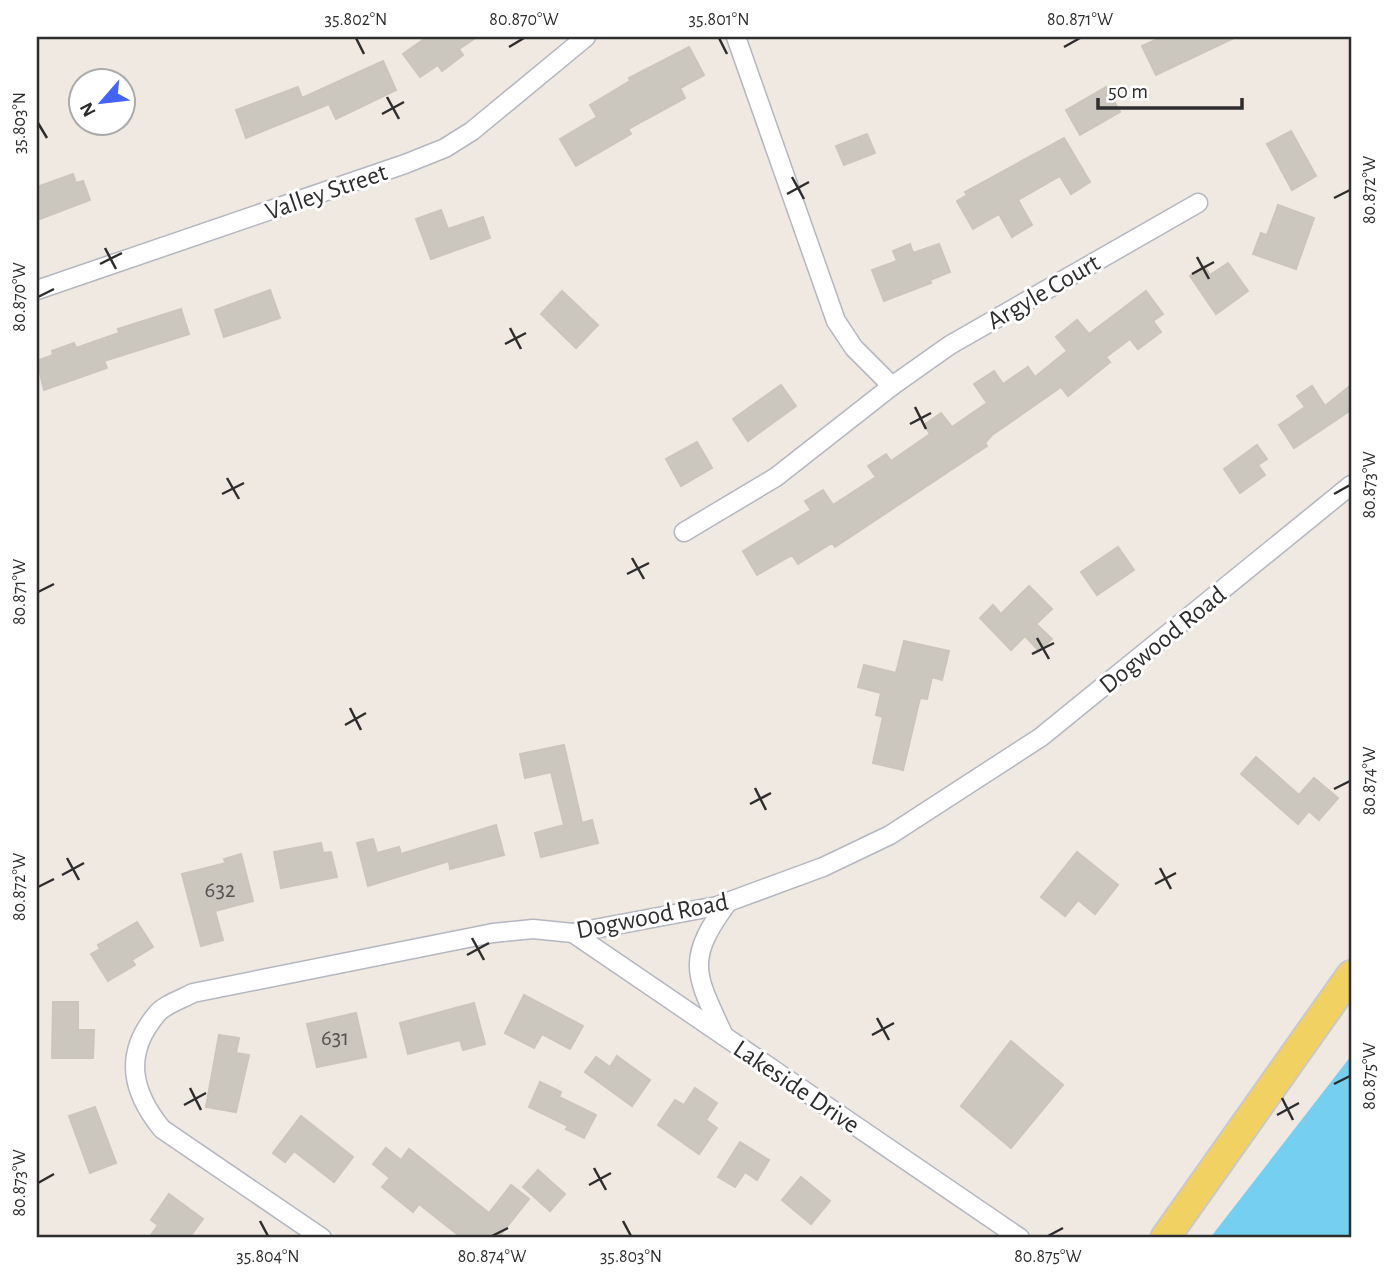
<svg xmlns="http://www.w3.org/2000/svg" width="1388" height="1275" viewBox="0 0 1388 1275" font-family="'Alegreya Sans',sans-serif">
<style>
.water{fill:#75cff0}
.building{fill:#cbc7bf;stroke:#cbc5ba;stroke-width:2}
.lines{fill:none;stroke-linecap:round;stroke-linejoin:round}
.minor-casing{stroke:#b4b7c1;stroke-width:21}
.primary-casing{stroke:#c9c9c9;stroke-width:32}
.minor{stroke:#fff;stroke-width:18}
.primary{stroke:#f2d163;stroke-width:28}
.ticks{fill:none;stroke:#2e2e2e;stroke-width:2.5}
.labels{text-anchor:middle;stroke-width:6;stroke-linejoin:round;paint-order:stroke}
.number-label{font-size:23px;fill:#555452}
.street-label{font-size:26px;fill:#2e2e2e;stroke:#fff}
.neatline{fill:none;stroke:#2e2e2e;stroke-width:2.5}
.ticks-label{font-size:18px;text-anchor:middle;fill:#2e2e2e}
</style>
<rect width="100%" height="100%" fill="#efe9e1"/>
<path class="water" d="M1351 1056V1238H1210Z"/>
<g class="building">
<path d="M427 37H477L459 49 463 55 442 71 438 65 420 77 403 54Z"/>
<path d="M1162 37H1236L1156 75 1142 46Z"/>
<path d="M689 47 704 75 680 88 685 98 628 129 631 134 576 166 560 139 597 117 590 105 630 81 629 78Z"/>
<path d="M383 61 396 90 336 119 329 104 246 138 236 110 298 87 302 98Z"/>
<path d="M1106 87 1120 112 1080 135 1066 110Z"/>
<path d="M1291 131 1316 176 1292 190 1267 144Z"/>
<path d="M867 134 875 153 844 165 836 146Z"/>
<path d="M1064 138 1090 182 1071 194 1060 176 1018 200 1032 225 1012 237 999 214 973 229 957 201 967 195 965 192Z"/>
<path d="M73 174 76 183 83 181 90 200 37 220V187Z"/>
<path d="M1278 205 1314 218 1296 269 1253 254 1261 233 1267 235Z"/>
<path d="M441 210 448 229 483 217 490 238 431 259 416 219Z"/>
<path d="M910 244 913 253 939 244 950 272 930 280 931 283 884 301 872 270 897 261 893 251Z"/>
<path d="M1228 263 1248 291 1216 314 1190 276 1204 266 1210 275Z"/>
<path d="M270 290 280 318 224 337 215 310Z"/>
<path d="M562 291 598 325 576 348 541 314Z"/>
<path d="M1146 291 1163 314 1153 321 1161 332 1138 349 1130 339 1106 357 1110 362 1068 396 1061 387 992 435 985 443 987 446 835 547 832 543 798 564 792 555 757 575 743 551 811 510 805 501 823 490 833 505 876 477 868 466 886 454 891 461 930 434 924 425 941 413 952 427 987 403 974 384 994 371 1003 384 1028 367 1035 377 1067 351 1056 337 1077 320 1089 334Z"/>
<path d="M181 309 189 334 104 361 107 368 44 390 37 361 53 355 52 351 74 343 76 348 119 333 118 329Z"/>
<path d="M781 385 796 406 748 441 733 419Z"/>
<path d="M1351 385V410L1294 448 1279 425 1305 407 1297 396 1312 386 1325 406Z"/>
<path d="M697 442 712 468 681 486 666 459Z"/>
<path d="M1257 445 1267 459 1258 465 1265 475 1240 493 1224 469Z"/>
<path d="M1118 547 1134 570 1097 595 1081 572Z"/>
<path d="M1029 586 1052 609 1036 624 1052 639 1039 651 1025 636 1011 650 980 618 993 605 1001 614Z"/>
<path d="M904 641 949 651 942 680 932 677 927 699 920 698 903 770 873 763 883 717 876 715 881 693 858 687 864 665 896 673Z"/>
<path d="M564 745 582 823 592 820 598 843 541 857 535 833 564 825 551 772 525 778 520 754Z"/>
<path d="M1256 757 1299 795 1314 778 1338 798 1319 820 1309 811 1298 824 1241 774Z"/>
<path d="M496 825 504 855 450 869 449 861 368 886 357 843 373 839 377 853 399 847 401 854Z"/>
<path d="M321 843 323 853 331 852 337 877 281 888 274 852Z"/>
<path d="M1077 852 1118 885 1095 914 1078 900 1065 916 1041 897Z"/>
<path d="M241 854 253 901 215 911 223 940 201 946 182 874 226 863 224 859Z"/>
<path d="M137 922 153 947 132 960 135 965 108 981 91 954 100 949 98 945Z"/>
<path d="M524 995 583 1026 570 1049 542 1034 534 1048 505 1033Z"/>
<path d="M53 1002H78V1030H94L93 1058H52Z"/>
<path d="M474 1003 485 1044 463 1050 460 1040 408 1054 400 1023Z"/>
<path d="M356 1013 366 1057 317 1067 307 1024Z"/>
<path d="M219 1035 239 1038 236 1053 249 1055 236 1112 206 1107Z"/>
<path d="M1011 1041 1063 1085 1011 1148 961 1106Z"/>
<path d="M617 1056 650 1080 632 1106 585 1072 596 1057 610 1067Z"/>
<path d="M540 1082 561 1092 559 1097 596 1115 584 1138 566 1129 568 1126 529 1107Z"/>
<path d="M695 1088 717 1103 706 1120 717 1128 699 1154 658 1125 675 1100 684 1105Z"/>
<path d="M95 1107 116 1163 90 1173 69 1116Z"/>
<path d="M301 1116 353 1157 334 1182 294 1151 285 1162 273 1153Z"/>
<path d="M740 1142 769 1160 757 1180 745 1172 735 1187 718 1177Z"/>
<path d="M386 1148 401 1160 409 1149 489 1213 511 1185 529 1199 498 1238H462L419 1204 413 1212 382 1187 390 1178 373 1164Z"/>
<path d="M538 1170 565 1194 550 1211 523 1187Z"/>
<path d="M801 1177 830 1201 811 1224 782 1200Z"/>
<path d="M169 1194 203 1219 189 1238H149L158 1225 151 1220Z"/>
</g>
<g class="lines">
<g class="minor-casing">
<g id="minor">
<path d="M736 37 836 321 854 348 892 386"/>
<path d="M37 290 405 164 445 148 472 131 586 37"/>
<path d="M684 532 776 477 892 386 950 345 1198 203"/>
<path d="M573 933 1020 1238"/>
<path d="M724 1036C696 975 684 961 728 902"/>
<path d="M322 1238 162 1129C132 1092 123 1055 156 1015 163 1005 182 999 193 993L493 933 533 929 573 933 717 906 823 867 890 835 1041 737 1351 485"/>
</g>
</g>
<g class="primary-casing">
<path id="primary" d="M1165 1238 1351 975"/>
</g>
<use href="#minor" class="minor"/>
<use href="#primary" class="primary"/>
</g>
<path class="ticks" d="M356 38 364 54M719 38 727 54M509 47 524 38M1064 47 1080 38M387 97 399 119M382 114 404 102M38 123 47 138M792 177 804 199M787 194 809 182M1334 198 1350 190M105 248 116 269M1197 257 1209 279M100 264 122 253M1192 274 1214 262M38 297 54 289M510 328 521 349M505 344 526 333M915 407 926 429M910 424 931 413M227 478 239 499M222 494 244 483M1334 494 1350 485M632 558 644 579M627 574 649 563M38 592 54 584M1037 638 1049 659M1032 654 1054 643M350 708 361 730M345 725 366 713M755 788 766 810M1334 789 1350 781M750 804 771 793M67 858 79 880M1160 868 1171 889M62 875 84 863M1155 884 1176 873M38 887 54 879M472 938 484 960M467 955 489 943M877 1018 889 1040M872 1035 894 1023M1334 1084 1350 1076M190 1088 201 1110M1282 1098 1293 1120M184 1105 206 1093M1277 1115 1299 1103M594 1168 606 1190M38 1183 54 1174M589 1185 611 1173M260 1221 268 1236M623 1221 631 1236M492 1236 508 1228M1048 1236 1063 1228"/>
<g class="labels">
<g class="number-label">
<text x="220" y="897">632</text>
<text x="335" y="1045">631</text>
</g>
<g class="street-label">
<text transform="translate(326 191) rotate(-19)" y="9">Valley Street</text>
<text transform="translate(1043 291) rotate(-30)" y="9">Argyle Court</text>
<text transform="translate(1162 639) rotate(-39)" y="9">Dogwood Road</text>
<text transform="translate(652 915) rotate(-11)" y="9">Dogwood Road</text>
<text transform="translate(797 1086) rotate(34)" y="9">Lakeside Drive</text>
</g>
</g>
<rect width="1388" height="1275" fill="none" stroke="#ffffff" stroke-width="77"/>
<g transform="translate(102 102) rotate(242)"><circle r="33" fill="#ffffff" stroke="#ababab" stroke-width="2"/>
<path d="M0-5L12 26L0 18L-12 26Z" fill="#4264fb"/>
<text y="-10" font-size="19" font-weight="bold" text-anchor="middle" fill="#2e2e2e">N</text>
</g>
<path d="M1098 98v10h144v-10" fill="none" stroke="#2e2e2e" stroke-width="3.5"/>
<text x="1108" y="98" font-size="21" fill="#2e2e2e" stroke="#ffffff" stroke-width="5" paint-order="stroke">50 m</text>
<rect x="38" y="38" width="1312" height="1198" class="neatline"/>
<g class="ticks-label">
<text x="356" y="25">35.802°N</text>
<text x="524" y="25">80.870°W</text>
<text x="719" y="25">35.801°N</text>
<text x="1080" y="25">80.871°W</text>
<text transform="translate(19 123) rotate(-90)" y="6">35.803°N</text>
<text transform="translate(1369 190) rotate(-90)" y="6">80.872°W</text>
<text transform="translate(19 297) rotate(-90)" y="6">80.870°W</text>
<text transform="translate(1369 485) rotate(-90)" y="6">80.873°W</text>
<text transform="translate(19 592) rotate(-90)" y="6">80.871°W</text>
<text transform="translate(1369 781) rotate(-90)" y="6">80.874°W</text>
<text transform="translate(19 887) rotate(-90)" y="6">80.872°W</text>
<text transform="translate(1369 1076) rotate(-90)" y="6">80.875°W</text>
<text transform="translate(19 1183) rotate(-90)" y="6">80.873°W</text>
<text x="268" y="1262">35.804°N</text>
<text x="492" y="1262">80.874°W</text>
<text x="631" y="1262">35.803°N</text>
<text x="1048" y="1262">80.875°W</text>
</g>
</svg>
